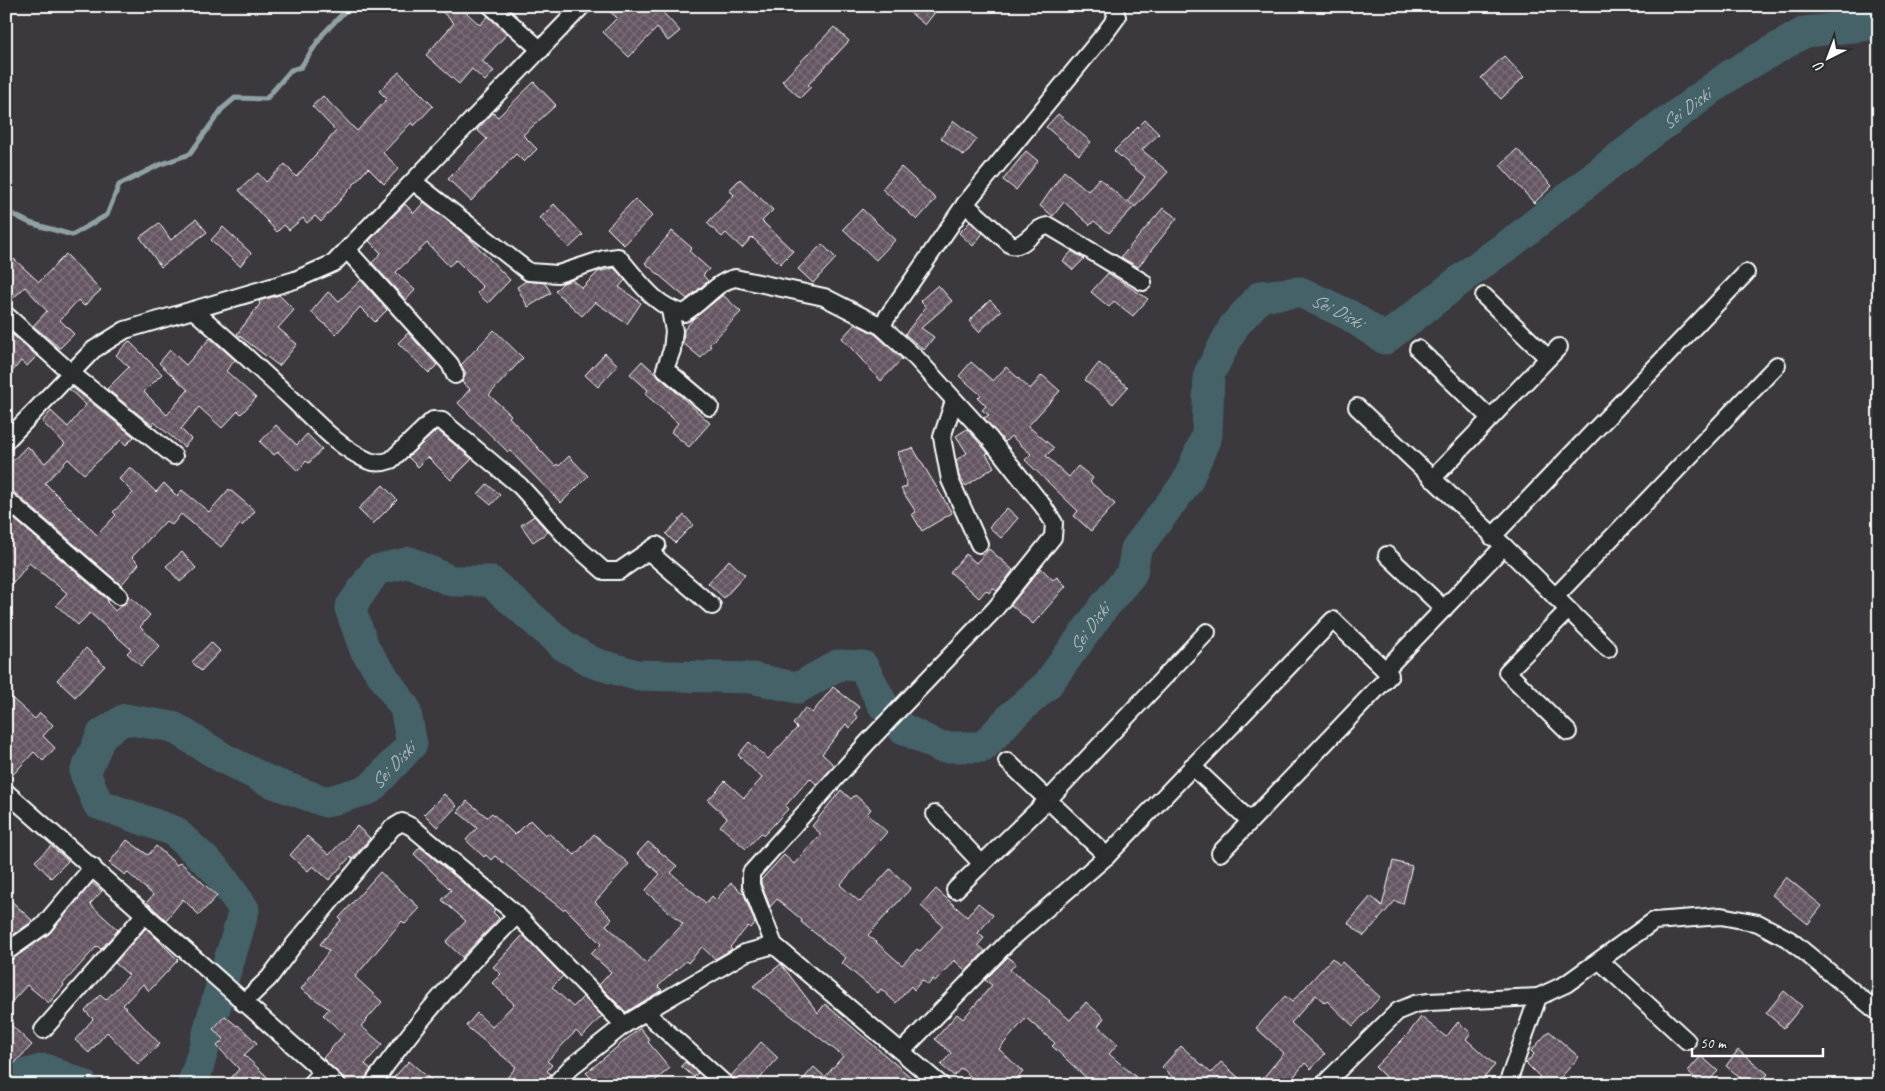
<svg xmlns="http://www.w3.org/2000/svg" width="1885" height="1091" viewBox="0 0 1885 1091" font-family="Caveat,sans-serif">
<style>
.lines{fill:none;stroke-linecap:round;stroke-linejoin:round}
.stream{stroke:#8fa1a5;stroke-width:5}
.river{stroke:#456269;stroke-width:31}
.building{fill:url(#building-cross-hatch);stroke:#fff}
.street-casing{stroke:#fff;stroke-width:20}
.street{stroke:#2a2d2e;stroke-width:16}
.labels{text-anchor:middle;stroke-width:4.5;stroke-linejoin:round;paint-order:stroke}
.water-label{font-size:19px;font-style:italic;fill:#abb8bc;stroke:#2a2d2e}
</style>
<defs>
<pattern id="building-cross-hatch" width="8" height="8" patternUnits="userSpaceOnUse" patternTransform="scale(1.25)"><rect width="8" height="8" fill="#645662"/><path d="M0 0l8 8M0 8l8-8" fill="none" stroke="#7b6f7a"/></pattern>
</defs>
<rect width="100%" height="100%" fill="#3b393e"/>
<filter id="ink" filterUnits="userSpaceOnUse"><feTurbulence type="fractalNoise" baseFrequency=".02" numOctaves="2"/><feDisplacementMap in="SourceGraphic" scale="10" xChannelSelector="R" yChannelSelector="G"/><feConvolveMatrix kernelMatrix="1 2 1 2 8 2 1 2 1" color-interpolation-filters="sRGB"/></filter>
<g filter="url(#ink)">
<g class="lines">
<path class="stream" d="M6 211 30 223 72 235 107 215 119 185 159 165 190 154 222 109 235 98 266 99 291 70 301 67 323 34 350 6"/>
<g class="river">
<path id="s1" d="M902 728 940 747H983L1012 716 1047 685 1103 608 1132 573 1136 549 1187 482 1207 435 1209 374 1234 326 1261 296 1300 292 1349 315 1385 339 1477 267 1515 240 1614 161 1732 74 1805 32 1879 24"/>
<path d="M9 1085 16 1077 45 1069 83 1085"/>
<path id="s2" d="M192 1085C203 1056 209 1027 218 997 226 967 237 939 244 909L217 871 174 831 98 804 85 773 102 734 125 719 173 727 223 758 268 781 326 802 370 789 412 744 405 708 365 650 350 608 376 570 410 562 451 581H490L564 646 594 663 636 675 752 678 798 688 838 665 863 666 883 705"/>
</g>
</g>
<g class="building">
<path d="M436 6H459L480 25 488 16 507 34 482 61 494 71 485 81 472 69 459 84 426 55 454 23Z"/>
<path d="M604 6H657L680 31 668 41 657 28 629 57 603 32 617 18Z"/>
<path d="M902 6H940L925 25Z"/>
<path d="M834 27 849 41 808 85 811 87 800 98 782 81Z"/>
<path d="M1504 56 1524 77 1501 99 1481 78Z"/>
<path d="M399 72 433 106 414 126 411 123 383 153 399 168 384 184 368 168 321 222 315 216 307 223 303 218 289 230 284 225 277 232 239 190 258 173 266 182 285 164 296 177 336 131 312 106 323 96 357 131 387 99 379 91Z"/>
<path d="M534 82 556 105 523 135 537 149 524 162 516 154 471 201 448 179 487 139 477 130 493 113 498 117Z"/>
<path d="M1058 114 1091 142 1079 155 1046 127Z"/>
<path d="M1145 120 1159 134 1142 150 1168 172 1135 207 1128 201 1145 177 1114 151Z"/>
<path d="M954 121 977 139 964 156 941 138Z"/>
<path d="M1517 149 1552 186 1534 203 1500 165Z"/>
<path d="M1026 151 1038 161 1016 190 1003 180Z"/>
<path d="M901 167 936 199 917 220 882 189Z"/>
<path d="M1064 171 1088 191 1099 178 1133 208 1109 233 1094 221 1090 225 1064 202 1053 216 1040 206Z"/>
<path d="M740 179 773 210 762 221 793 251 780 264 752 237 742 248 726 233 722 237 707 223 734 195 729 190Z"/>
<path d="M635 199 652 216 624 245 607 228Z"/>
<path d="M424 202 468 237 510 280 488 303 477 293 483 287 456 260 449 266 427 243 396 272 415 290 406 300 372 263 381 253 369 241 405 204 414 213Z"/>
<path d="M554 204 583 235 569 248 540 218Z"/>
<path d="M1163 208 1177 218 1138 267 1121 257Z"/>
<path d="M862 209 895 240 876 260 843 229Z"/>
<path d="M196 219 207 232 161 267 140 237 159 223 171 240Z"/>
<path d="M970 222 983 233 973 246 959 233Z"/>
<path d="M223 227 251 253 240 266 211 240Z"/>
<path d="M672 231 692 248 689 251 709 269 703 275 708 281 687 299 645 263Z"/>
<path d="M822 244 836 258 813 283 798 269Z"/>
<path d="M1072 251 1084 259 1073 270 1063 261Z"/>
<path d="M66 254 101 290 84 306 78 300 60 320 74 334 60 348 33 326 47 311 25 287 6 305V268L14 259 39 282Z"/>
<path d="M614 268 625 280 619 287 641 303 627 324 595 302 582 316 555 291 563 283 572 280 582 288 598 272Z"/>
<path d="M1108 273 1148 299 1133 316 1114 301 1109 307 1091 292Z"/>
<path d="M361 280 387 310 375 322 360 307 336 334 311 312 328 292 339 301Z"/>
<path d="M526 281 545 283 551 293 528 307 517 287Z"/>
<path d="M938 285 952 301 921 328 934 337 924 350 905 334 926 307 920 301Z"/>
<path d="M279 295 294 310 278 328 297 344 279 366 237 334 260 304 259 301Z"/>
<path d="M723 295 741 312 709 345 711 346 701 358 683 343 684 330 693 319Z"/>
<path d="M990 300 1001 311 979 332 969 321Z"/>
<path d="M855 324 875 334 902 359 881 381 842 338Z"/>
<path d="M6 329 37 356 27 366 21 361 6 379Z"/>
<path d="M494 330 523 358 489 395 511 415 509 417 555 466 557 464 559 466 569 456 588 476 561 503 510 451 508 452 458 403 470 389 462 382 466 373 461 365Z"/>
<path d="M408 333 437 365 429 373 398 343Z"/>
<path d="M210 338 235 360 226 371 256 398 241 414 238 411 222 428 199 407 181 429 191 439 184 447 154 422 152 425 107 389 129 367 116 355 129 341 162 374 144 392 167 415 188 390 159 363 170 350 186 365Z"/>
<path d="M605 353 618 365 598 387 585 375Z"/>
<path d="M642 361 710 423 689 447 671 432 678 423 645 394 648 390 630 374Z"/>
<path d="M971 362 993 381 1006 367 1030 389 1042 375 1060 391 1028 426 1054 448 1046 456 1069 477 1078 466 1093 478 1090 482 1115 504 1091 531 1074 516 1078 511 1025 460 1031 454 1011 436 1005 442 984 418 989 415 982 410 986 406 978 398 981 395 959 376Z"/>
<path d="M1099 363 1128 387 1113 404 1085 380Z"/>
<path d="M72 387 134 437 126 445 121 440 84 474 68 459 45 483 97 535 116 515 113 512 133 493 119 479 130 467 156 492 164 483 177 496 182 490 209 512 229 489 255 511 242 526 240 524 221 547 181 514 172 525 166 521 132 557 139 564 121 585 13 491 6 489V468L27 446 45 463 65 444 42 422 51 411 68 427 86 405 69 389Z"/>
<path d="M276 425 297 445 307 434 322 449 309 463 306 461 298 471 278 452 274 455 260 442Z"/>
<path d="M967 429 988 453 986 454 994 467 966 486 959 476 956 460 967 453 956 436Z"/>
<path d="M437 430 472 459 451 480 428 457 418 467 408 457Z"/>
<path d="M913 448 952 513 922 531 912 514 916 512 901 489 907 486 898 452Z"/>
<path d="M487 484 500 495 491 505 478 494Z"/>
<path d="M383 485 397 500 373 524 358 509Z"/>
<path d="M1007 508 1018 518 1001 538 989 527Z"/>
<path d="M6 512 108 600 107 602 115 611 130 597 150 615 140 627 160 646 141 666 127 653 131 649 90 613 78 625 56 605 67 593 29 563 14 582 6 576Z"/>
<path d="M684 515 693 525 675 543 666 534Z"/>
<path d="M534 516 548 532 533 542 521 525Z"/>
<path d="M989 549 1013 570 997 591 993 588 989 593 986 590 979 598 950 572 966 554 976 563Z"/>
<path d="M182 552 196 568 180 582 166 566Z"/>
<path d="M729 560 745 575 724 598 708 583Z"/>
<path d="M1041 568 1053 580 1057 577 1066 586 1033 624 1011 605Z"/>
<path d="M211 642 220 651 201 671 192 662Z"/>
<path d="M86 648 105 666 75 697 57 680Z"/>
<path d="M833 687 859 707 854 714 858 717 850 728 846 724 822 754 834 765 817 785 810 778 785 806 788 809 764 835 761 833 746 849 720 826 727 818 708 800 725 781 744 798 762 778 738 755 749 742 768 759 797 728 793 724 805 708 812 713Z"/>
<path d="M6 693 35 719 40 713 53 725 43 736 55 748 43 761 34 752 6 782Z"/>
<path d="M841 790 851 799 855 795 871 809 867 814 887 832 840 885 860 902 890 869 911 888 868 935 902 965 917 949 920 951 943 926 921 906 936 889 967 917 978 903 993 915 978 933 984 938 978 945 985 951 969 968 965 970 954 960 936 981 933 979 928 985 922 980 914 990 911 986 896 1003 881 989 878 993 842 963 846 958 801 922 802 920 777 899 770 907 761 883V880L784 855 794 864 821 834 812 826Z"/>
<path d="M444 794 457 806 437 827 424 814Z"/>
<path d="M467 801 487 817 492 813 515 835 530 820 545 835 548 833 575 855 594 834 629 864 595 902 612 919 606 925 646 963 683 924 645 891 660 874 637 854 648 842 677 866 671 873 706 903 712 896 716 900 731 883 744 894 755 923 751 928 748 926 730 947 732 949 715 959 702 947 688 963 686 961 658 986 662 990 626 1012 599 985 611 972 591 954 601 944 565 908 563 910 495 856 491 860 486 855 484 857 466 840 477 828 458 812Z"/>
<path d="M357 826 370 838 352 859 350 857 329 880 313 866 308 871 290 855 307 836 329 855Z"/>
<path d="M127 840 148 855 156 846 177 865 180 862 217 896 199 915 183 899 166 920 147 902 153 895 127 872 125 875 109 863Z"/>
<path d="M51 846 68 861 51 878 35 861Z"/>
<path d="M420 847 495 910 493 912 499 918 462 957 446 942 466 921 442 900 451 890 414 854Z"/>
<path d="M1393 861 1412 866 1403 904 1395 901 1364 936 1348 923 1371 896 1382 906Z"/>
<path d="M380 872 420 908 405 924 402 921 355 977 382 1002 361 1026 382 1044 365 1064 371 1069 362 1085H351L323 1058 344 1034 323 1015 329 1009 301 989 329 951 320 944 341 920 339 918Z"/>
<path d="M1786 877 1822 906 1808 924 1772 895Z"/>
<path d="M92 883 102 891 90 904 118 930 101 949 97 946 63 984 64 985 49 1003 27 985 6 1008V962L49 934Z"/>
<path d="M6 896 33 921 6 940Z"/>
<path d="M146 928 178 960 149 991 143 984 123 1005 160 1044 138 1064 107 1032 89 1053 75 1040 93 1019 85 1011 100 995 106 1000 129 975 115 963Z"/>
<path d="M523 935 563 976 552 987 573 1007 583 997 602 1016 582 1037 576 1031 547 1061 552 1065 547 1071 551 1074 542 1085H501L516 1067 466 1026 477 1013 492 1027 514 1004 492 983 501 974 493 967Z"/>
<path d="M1008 957 1016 963 1010 970 1050 1001 1049 1002 1070 1020 1086 1002 1104 1018 1098 1026 1118 1044 1109 1054 1136 1077 1129 1085H1094L1052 1046 1055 1043 1026 1018 999 1049 1023 1072 1011 1085H989L982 1078 978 1083 961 1068 954 1076 941 1065 951 1053 935 1039 957 1014 963 1019 992 985 985 980Z"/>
<path d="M1332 958 1340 965 1342 962 1380 997 1353 1026 1327 1001 1325 1003 1316 995 1291 1023 1325 1054 1311 1069 1305 1063 1287 1085H1257L1284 1053 1256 1028 1285 996 1292 1002Z"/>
<path d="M781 964 818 1013 825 1004 920 1085H798L814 1067 825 1077 843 1056 753 986Z"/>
<path d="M1784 991 1802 1006 1784 1028 1766 1013Z"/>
<path d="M225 1016 237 1026 238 1025 257 1043 244 1055 276 1085H238L231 1078 239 1069 217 1046 224 1039 213 1029Z"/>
<path d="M1421 1017 1446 1037 1458 1022 1471 1033 1466 1039 1495 1065 1478 1085H1393L1375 1067 1408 1034Z"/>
<path d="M6 1020 32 1045 6 1072Z"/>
<path d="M640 1028 650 1040 648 1042 670 1068 650 1085H598L586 1073Z"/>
<path d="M1549 1031 1579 1057 1554 1085H1533L1540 1077 1526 1063 1534 1054 1531 1051Z"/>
<path d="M761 1042 778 1058 754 1085H741L731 1076Z"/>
<path d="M1181 1046 1211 1073 1221 1062 1247 1085H1181L1162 1067Z"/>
<path d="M1738 1050 1768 1074 1760 1085H1750L1726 1066Z"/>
<path d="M1701 1056 1718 1071 1705 1085H1702L1688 1071Z"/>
<path d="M409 1061 437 1085H384L386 1082 388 1084Z"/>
<path d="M685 1062 698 1073 694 1077 681 1066Z"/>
</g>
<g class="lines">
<g class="street-casing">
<g id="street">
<path d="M491 6 541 50"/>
<path d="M414 182 529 272 558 274 604 259 618 257C638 279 654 307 684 313 704 302 715 282 735 278L824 297 881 326 917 359 989 438 1043 506 1054 523 1053 537 995 609 867 743 751 873V885L774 945"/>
<path d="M965 204 1011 245C1025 249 1034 226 1049 226L1143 282"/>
<path d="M347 250 450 364 455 375"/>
<path d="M1484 296 1548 358"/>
<path d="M193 310C227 338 259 369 292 399 315 421 339 448 369 461 377 464 383 463 391 460L433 420 442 421 520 486 568 539 604 571H619L657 545"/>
<path d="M670 310 674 331 672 350 665 369 710 407"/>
<path d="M6 315 71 373 174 456"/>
<path d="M881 326 965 204 1106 32 1117 17 1113 6"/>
<path d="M1418 349 1490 418"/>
<path d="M954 401 942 437 950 480 979 544"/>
<path d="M6 441 93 350 125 330 295 280 334 263 582 6"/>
<path d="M1432 479 1559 347"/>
<path d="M6 499 119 596"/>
<path d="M1492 537 1746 273"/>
<path d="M1504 546 1608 649"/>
<path d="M648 551 712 606"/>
<path d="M1387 555 1444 609"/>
<path d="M1555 597 1777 365"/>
<path d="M1568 732 1507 672 1568 610"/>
<path d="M1007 761 1107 856"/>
<path d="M1192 766 1250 821"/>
<path d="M6 792 338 1085"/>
<path d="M935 814 982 864"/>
<path d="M1220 853 1390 675 1385 670 1504 546 1357 407"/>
<path d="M955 890 1048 800 1207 632"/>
<path d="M6 952 43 926 93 867"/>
<path d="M1600 961 1687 1041"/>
<path d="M243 1003 269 978 293 946 392 828 402 822 412 827 517 915 624 1025"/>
<path d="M645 1012 726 1085"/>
<path d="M43 1030 145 914"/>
<path d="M902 1051 1008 942 1107 856 1333 620 1385 670"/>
<path d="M311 1085 322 1072"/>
<path d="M372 1085C414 1024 464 968 517 915"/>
<path d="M554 1085 571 1067 624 1025 645 1012 745 953 774 945 941 1085"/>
<path d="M1323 1085 1398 1011 1415 1004 1429 1002 1538 997 1566 984 1654 921 1721 916 1758 923 1790 940 1879 1013"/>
<path d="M1507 1085 1538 997"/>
</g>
</g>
<use href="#street" class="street"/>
</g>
</g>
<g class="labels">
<g class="water-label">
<text dy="7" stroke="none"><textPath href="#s1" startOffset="1146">Sei Diski</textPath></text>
<text dy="7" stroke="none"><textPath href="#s1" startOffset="711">Sei Diski</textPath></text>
<text dy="7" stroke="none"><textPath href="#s1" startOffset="245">Sei Diski</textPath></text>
<text dy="7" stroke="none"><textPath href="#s2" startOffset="771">Sei Diski</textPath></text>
</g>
</g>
<rect width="1885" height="1091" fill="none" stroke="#2a2d2e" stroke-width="25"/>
<rect x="12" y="12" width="1860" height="1066" fill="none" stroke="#fff" stroke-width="2" filter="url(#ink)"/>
<g transform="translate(1828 58) rotate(222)" stroke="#2a2d2e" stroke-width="4" paint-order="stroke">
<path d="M0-4L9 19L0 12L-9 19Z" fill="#ffffff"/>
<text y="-8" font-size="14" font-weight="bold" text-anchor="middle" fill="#ffffff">U</text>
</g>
<path d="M1692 1048v8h131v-8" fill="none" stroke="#ffffff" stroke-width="2.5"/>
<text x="1700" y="1048" font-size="15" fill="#ffffff" stroke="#2a2d2e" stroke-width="4" paint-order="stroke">50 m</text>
</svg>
